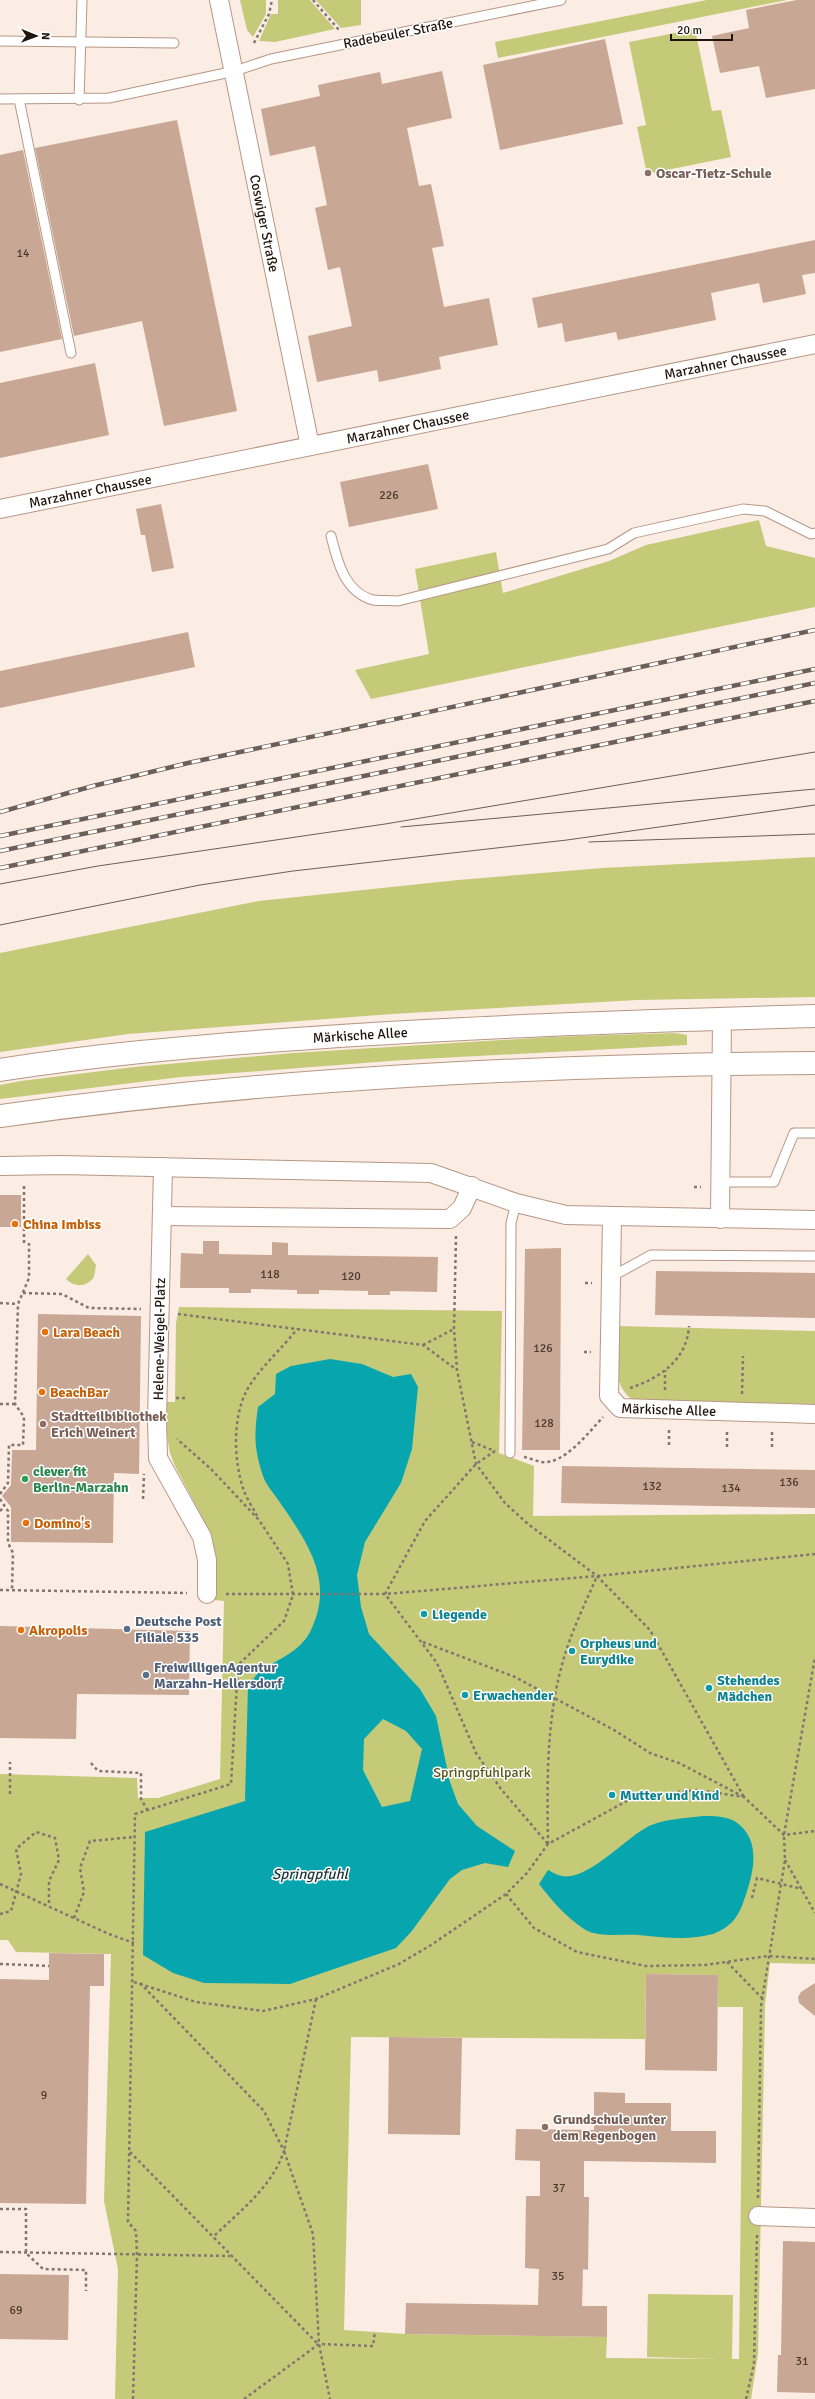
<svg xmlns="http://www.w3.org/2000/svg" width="815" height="2399" viewBox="0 0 815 2399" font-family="Signika,sans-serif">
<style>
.green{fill:#c5ca79;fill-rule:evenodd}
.water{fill:#07a6af;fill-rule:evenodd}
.building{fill:#c8a794}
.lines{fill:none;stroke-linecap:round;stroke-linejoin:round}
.lane-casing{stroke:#b79784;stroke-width:11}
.street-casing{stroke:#b79784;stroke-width:20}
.primary-casing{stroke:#b79784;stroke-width:24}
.path{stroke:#83766e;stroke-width:2.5;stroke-dasharray:3 3;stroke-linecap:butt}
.lane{stroke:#fff;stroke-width:9}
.street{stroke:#fff;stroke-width:18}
.primary{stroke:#fff;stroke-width:22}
.tram{stroke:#6c5f57;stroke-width:1}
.rail-casing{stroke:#6c5f57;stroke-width:4.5}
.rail{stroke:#fff;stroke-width:3;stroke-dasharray:9;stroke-linecap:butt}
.education-dot{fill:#8d6e63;stroke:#fff;stroke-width:1.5}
.food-dot{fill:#e8710a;stroke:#fff;stroke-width:1.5}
.leisure-dot{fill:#2e9e5b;stroke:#fff;stroke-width:1.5}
.culture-dot{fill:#0f9aa8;stroke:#fff;stroke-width:1.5}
.service-dot{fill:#5c6f8a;stroke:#fff;stroke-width:1.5}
.labels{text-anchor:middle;stroke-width:3;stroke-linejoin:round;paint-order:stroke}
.number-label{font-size:12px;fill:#4a392f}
.street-label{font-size:14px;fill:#20140d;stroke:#fff}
.education-label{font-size:14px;font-weight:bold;fill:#785e54;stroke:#fff;text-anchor:start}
.food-label{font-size:14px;font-weight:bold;fill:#c56008;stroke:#fff;text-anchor:start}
.leisure-label{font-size:14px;font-weight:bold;fill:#27864d;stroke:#fff;text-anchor:start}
.culture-label{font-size:14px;font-weight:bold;fill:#0d838f;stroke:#fff;text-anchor:start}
.service-label{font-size:14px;font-weight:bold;fill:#4e5e75;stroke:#fff;text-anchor:start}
.park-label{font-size:14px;fill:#535615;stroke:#fff}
.water-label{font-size:15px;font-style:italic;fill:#1f3637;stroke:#fff}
</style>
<rect width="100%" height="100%" fill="#fbece4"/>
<g class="green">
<path d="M240 0H266V14L253 37 247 30Z"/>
<path d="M278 0H310L335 29 275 42 259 41 271 14H278Z"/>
<path d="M316 0H361V25L341 28Z"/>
<path d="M707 0H787L498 58 495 42Z"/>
<path d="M695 29 712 111 721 110 731 157 647 174 637 127 646 125 629 42Z"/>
<path d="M759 520 766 546 815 558V607L371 699 355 670 429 654 415 569 496 552 503 593 609 561 646 545Z"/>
<path d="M815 857V997L637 1000 392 1014 128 1034 0 1052V953L259 901 458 880 603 868Z"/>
<path d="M675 1033 687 1035V1045L403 1060 181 1077 0 1099V1085L21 1081 134 1067 293 1053 551 1037Z"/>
<path d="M88 1254 96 1265 94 1277C87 1287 75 1288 66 1279Z"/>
<path d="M179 1307 502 1311 499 1453 534 1466 533 1516 815 1514V1964L770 1963 765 2005 758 2354 751 2399H115L118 2269 104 2201 111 1954 16 1952 8 1940H0V1774L137 1778 138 1798H158L220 1779 224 1601 214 1600V1557L211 1534 175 1466 170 1453 167 1436V1402H175L176 1323ZM646 1974 718 1975V2007H743L739 2359H732L733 2295 648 2294 647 2357 719 2359 606 2358 607 2337 405 2334 344 2330 351 2037 645 2039Z"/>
<path d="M618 1326 815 1331V1404L635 1401C609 1386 618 1353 618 1326Z"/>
</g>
<g class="water">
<path d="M330 1359 362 1364 393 1377 411 1374 418 1387 412 1449 401 1483 365 1542 357 1575 361 1607 369 1634 420 1689 436 1716 450 1782 458 1804 477 1826 515 1851 508 1867 485 1863 462 1870 450 1879 411 1932 396 1948 290 1984 204 1983 173 1973 143 1955 145 1832 245 1801 248 1685C253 1680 257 1673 263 1669 279 1659 300 1651 310 1632 335 1582 309 1545 281 1504 275 1495 266 1485 263 1476 254 1449 254 1435 258 1407L275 1394 276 1374 291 1366ZM383 1719 406 1731 422 1749 410 1801 382 1807 363 1770 364 1739Z"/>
<path d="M703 1816C714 1816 726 1816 736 1822 759 1838 755 1866 748 1888 744 1900 741 1912 733 1921 729 1926 719 1932 713 1934 688 1941 662 1937 638 1935 621 1934 599 1938 584 1929 566 1917 552 1901 539 1884L548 1870C552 1872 557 1875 562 1876 588 1881 625 1838 649 1826 664 1819 686 1818 703 1816Z"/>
</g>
<g class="building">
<path d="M797 0H815V89L766 98 759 66 720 73 712 36 749 28 746 10Z"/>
<path d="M605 39 623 124 500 150 483 65Z"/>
<path d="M442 71 452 118 407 128 419 186 431 184 438 217 444 246 432 248 444 307 489 298 498 345 439 357 441 369 379 382 377 370 317 382 308 336 352 326 340 267 328 270 315 208 327 205 315 146 270 156 261 109 320 96 318 85 380 72 382 84Z"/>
<path d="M177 120 237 411 164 426 142 321 74 336 35 148Z"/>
<path d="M23 150 62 339 0 352V155Z"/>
<path d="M815 240V273L802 275 806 294 763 303 759 283 711 293 716 320 618 340 616 332 565 342 562 323 538 328 532 298Z"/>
<path d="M95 363 109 435 0 458V383Z"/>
<path d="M428 464 438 509 349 527 340 482Z"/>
<path d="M161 504 174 568 152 572 145 535H141L136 509Z"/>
<path d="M188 632 195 667 0 708V671Z"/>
<rect x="0" y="1195" width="21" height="32"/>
<path d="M203 1241H219V1254L272 1255V1242L288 1243V1255L438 1257 437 1292 390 1291V1295H368V1291L319 1290V1294H297V1290L251 1289V1293H229V1288H180L181 1253 203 1254Z"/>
<path d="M561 1248 560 1450H522L525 1249Z"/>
<path d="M656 1271 815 1273V1318L655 1315Z"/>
<path d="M38 1314 141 1316 139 1474 114 1473 113 1543 11 1542V1507L2 1496 11 1485 12 1450H36Z"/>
<path d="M562 1466 815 1470V1508L561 1503Z"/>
<path d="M0 1626 190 1631 189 1695 77 1694 76 1739 0 1738Z"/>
<path d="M49 1953 104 1954V1986H90L86 2204 0 2203V1979L49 1980Z"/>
<path d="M646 1974 718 1975 717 2071 645 2070Z"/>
<path d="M815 1983V2016L799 2003 798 1997 801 1992Z"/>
<path d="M389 2037 462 2038 460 2135 388 2134Z"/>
<path d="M594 2092 625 2093V2103H671V2131H716V2163L584 2161V2197H589L588 2270 583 2269 582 2306H607V2337L405 2334 406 2303 538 2305 539 2269 525 2268 526 2196H540V2161L515 2160 516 2129 594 2130Z"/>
<path d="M783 2241 815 2242V2393L777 2392 778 2355H781Z"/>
<path d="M0 2274 69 2275 68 2340 0 2339Z"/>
</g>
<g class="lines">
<g class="lane-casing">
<g id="lane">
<path d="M0 41 174 43"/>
<path d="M0 99 109 98 235 71 271 59 561 0"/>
<path d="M19 99 71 353"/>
<path d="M79 100 82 0"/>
<path d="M331 536C337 560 344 592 373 600 380 601 390 600 398 601L608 549 634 533 743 509 765 511 811 534 815 533"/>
<path d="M720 1182H774L794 1133H815"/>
<path d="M611 1277 651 1255 815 1256"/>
<path d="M510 1453 511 1223 516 1203"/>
</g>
</g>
<g class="street-casing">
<g id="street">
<path id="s1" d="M219 0 310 446"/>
<path id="s2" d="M0 509 815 344"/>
<path d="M0 1166 61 1165 431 1173 516 1203 566 1215 815 1220"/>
<path d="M163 1167 157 1420 158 1458 202 1537 207 1560V1594"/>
<path d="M162 1216 450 1219 462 1208 472 1186"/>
<path id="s3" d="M612 1218 609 1396 620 1408 815 1414"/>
<path d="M720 1219 722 1019"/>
<path d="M758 2216 815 2218"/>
</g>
</g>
<g class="primary-casing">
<g id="primary">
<path id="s4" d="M0 1070C93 1055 187 1047 282 1040 459 1027 637 1021 815 1016"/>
<path d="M0 1116C270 1078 542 1065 815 1063"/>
</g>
</g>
<g class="path">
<path d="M313 0 339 30"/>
<path d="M254 43 269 14 272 0"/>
<path d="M694 1187H701"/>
<path d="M456 1236 454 1329 457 1370 476 1464 505 1503 528 1524 597 1576 650 1630 744 1797"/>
<path d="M24 1243V1185"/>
<path d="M585 1283H592"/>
<path d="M23 1293 62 1294 89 1308 141 1309"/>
<path d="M0 1303 18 1304"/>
<path d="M178 1314 423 1345 457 1370"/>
<path d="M423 1345 454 1329"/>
<path d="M584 1352H591"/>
<path d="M630 1388C660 1378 687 1360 689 1326"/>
<path d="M665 1390V1370"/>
<path d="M742 1394 743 1356"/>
<path d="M176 1398H185"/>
<path d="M0 1404H15"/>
<path d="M472 1442 495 1451"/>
<path d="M669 1445V1428"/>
<path d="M727 1447V1429"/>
<path d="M772 1447V1432"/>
<path d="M495 1451 476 1464 425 1521 385 1594 437 1663 476 1753 501 1789 548 1844"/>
<path d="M524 1457C530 1458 536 1461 542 1462 564 1465 589 1432 603 1417"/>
<path d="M0 1494 8 1483 9 1445H23L24 1417 15 1404 18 1304 29 1278V1243"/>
<path d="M0 1499 8 1511V1543L13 1553 12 1590"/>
<path d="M143 1499 144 1474"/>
<path d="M0 1511 4 1507"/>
<path d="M257 1516C253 1508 247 1499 244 1491 234 1463 232 1420 246 1392 257 1370 282 1349 297 1329"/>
<path d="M0 1590 187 1593"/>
<path d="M226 1594H385L597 1576 815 1554"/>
<path d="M423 1642 515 1677 614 1730 650 1753 679 1763 742 1796"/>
<path d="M91 1763 98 1771 141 1773V1799L148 1811"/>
<path d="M10 1794V1762"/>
<path d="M548 1844C547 1783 546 1720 563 1661 571 1632 585 1604 597 1576"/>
<path d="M785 1860 815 1913"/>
<path d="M0 1884 109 1934 134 1943"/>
<path d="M506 1894 534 1928 577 1952 646 1966 705 1965 768 1956 815 1959"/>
<path d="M752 1898 757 1878 802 1889"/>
<path d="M0 1914 11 1911 21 1874 16 1849 36 1832 55 1838 59 1860 49 1881V1906"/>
<path d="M74 1918 84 1892 80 1868 90 1841 135 1837"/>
<path d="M727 1962 762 1998"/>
<path d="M0 1964 49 1966"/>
<path d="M134 1982 196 2002 263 2011 316 1999 399 1964 431 1945 506 1894 527 1873 548 1844 636 1796 698 1790 744 1797 784 1835 815 1831"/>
<path d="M140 1983 264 2111 284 2151C272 2187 240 2211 213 2237"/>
<path d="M316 1999 284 2151 313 2234 319 2344 330 2399"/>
<path d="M130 2152 318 2344"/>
<path d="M758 2198 761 2006 785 1860 784 1835 815 1657"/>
<path d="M0 2209H26V2253L43 2269 86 2270V2291"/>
<path d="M0 2252 230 2256"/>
<path d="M133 2399 137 2255 136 2231 128 2222 135 1814 231 1784 238 1665 284 1621 293 1595 288 1564 259 1520 211 1469 177 1439"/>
<path d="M244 2399 319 2344 373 2346 375 2331"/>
<path d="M746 2399 754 2364 757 2235"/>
</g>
<use href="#lane" class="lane"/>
<use href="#street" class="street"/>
<use href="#primary" class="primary"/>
<g class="tram">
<path d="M401 827 815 789"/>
<path d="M589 842 815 834"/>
<path d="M0 884 98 866 385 824 815 752"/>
<path d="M0 925 200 885 293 871 567 840 815 805"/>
</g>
<g class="rail-casing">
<g id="rail">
<path d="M0 812 93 786 188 763 815 630"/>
<path d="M0 836 815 669"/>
<path d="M0 851 815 683"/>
<path d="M0 868 815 701"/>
</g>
</g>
<use href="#rail" class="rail"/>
</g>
<g class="education-dot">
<circle cx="648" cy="173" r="4"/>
<circle cx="43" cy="1424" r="4"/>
<circle cx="545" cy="2127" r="4"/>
</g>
<g class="food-dot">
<circle cx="15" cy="1224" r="4"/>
<circle cx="45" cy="1332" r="4"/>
<circle cx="42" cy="1392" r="4"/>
<circle cx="26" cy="1523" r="4"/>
<circle cx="21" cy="1630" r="4"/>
</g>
<circle class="leisure-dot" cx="25" cy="1479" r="4"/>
<g class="culture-dot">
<circle cx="424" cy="1614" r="4"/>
<circle cx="572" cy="1651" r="4"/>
<circle cx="709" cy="1688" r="4"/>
<circle cx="465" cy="1695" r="4"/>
<circle cx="612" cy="1795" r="4"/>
</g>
<g class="service-dot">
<circle cx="127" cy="1629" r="4"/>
<circle cx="146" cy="1675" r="4"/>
</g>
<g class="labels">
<g class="number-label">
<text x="23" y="257">14</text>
<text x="389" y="499">226</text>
<text x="270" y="1278">118</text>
<text x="351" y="1280">120</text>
<text x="543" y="1352">126</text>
<text x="544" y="1427">128</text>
<text x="789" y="1486">136</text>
<text x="652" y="1490">132</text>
<text x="731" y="1492">134</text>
<text x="44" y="2099">9</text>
<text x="559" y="2192">37</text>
<text x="558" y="2280">35</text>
<text x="16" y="2314">69</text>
<text x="802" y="2365">31</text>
</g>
<g class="street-label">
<text transform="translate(398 33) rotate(-11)" y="5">Radebeuler Straße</text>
<text dy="5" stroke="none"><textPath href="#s1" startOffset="228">Coswiger Straße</textPath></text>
<text dy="5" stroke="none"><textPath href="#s2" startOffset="740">Marzahner Chaussee</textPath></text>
<text dy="5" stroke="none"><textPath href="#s2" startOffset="416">Marzahner Chaussee</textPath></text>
<text dy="5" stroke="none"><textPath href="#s2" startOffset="92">Marzahner Chaussee</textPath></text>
<text dy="5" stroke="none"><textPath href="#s4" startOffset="362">Märkische Allee</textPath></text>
<text transform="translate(159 1339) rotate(-89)" y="5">Helene-Weigel-Platz</text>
<text dy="5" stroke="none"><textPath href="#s3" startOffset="243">Märkische Allee</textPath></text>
</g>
<g class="education-label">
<text x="656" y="178">Oscar-Tietz-Schule</text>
<text x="51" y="1421">Stadtteilbibliothek<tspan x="51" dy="16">Erich Weinert</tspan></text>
<text x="553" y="2124">Grundschule unter<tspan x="553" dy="16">dem Regenbogen</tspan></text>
</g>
<g class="food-label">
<text x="23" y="1229">China Imbiss</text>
<text x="53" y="1337">Lara Beach</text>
<text x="50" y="1397">BeachBar</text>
<text x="34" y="1528">Domino's</text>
<text x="29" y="1635">Akropolis</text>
</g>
<g class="leisure-label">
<text x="33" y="1476">clever fit<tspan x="33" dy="16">Berlin-Marzahn</tspan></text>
</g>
<g class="culture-label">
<text x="432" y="1619">Liegende</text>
<text x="580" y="1648">Orpheus und<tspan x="580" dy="16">Eurydike</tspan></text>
<text x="717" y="1685">Stehendes<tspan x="717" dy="16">Mädchen</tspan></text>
<text x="473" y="1700">Erwachender</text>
<text x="620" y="1800">Mutter und Kind</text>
</g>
<g class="service-label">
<text x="135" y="1626">Deutsche Post<tspan x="135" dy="16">Filiale 535</tspan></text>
<text x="154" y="1672">FreiwilligenAgentur<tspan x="154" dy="16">Marzahn-Hellersdorf</tspan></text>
</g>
<g class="park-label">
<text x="482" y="1777">Springpfuhlpark</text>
</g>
<g class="water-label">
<text x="310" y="1879">Springpfuhl</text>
</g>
</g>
<g transform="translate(36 36) rotate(91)" stroke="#ffffff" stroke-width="3" paint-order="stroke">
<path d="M0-3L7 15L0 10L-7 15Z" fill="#20140d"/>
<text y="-6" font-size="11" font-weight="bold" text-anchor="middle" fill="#20140d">N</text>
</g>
<path d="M671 34v6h61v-6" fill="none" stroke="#20140d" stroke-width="2"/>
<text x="677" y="34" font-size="12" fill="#20140d" stroke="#ffffff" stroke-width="3" paint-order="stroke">20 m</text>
</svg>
